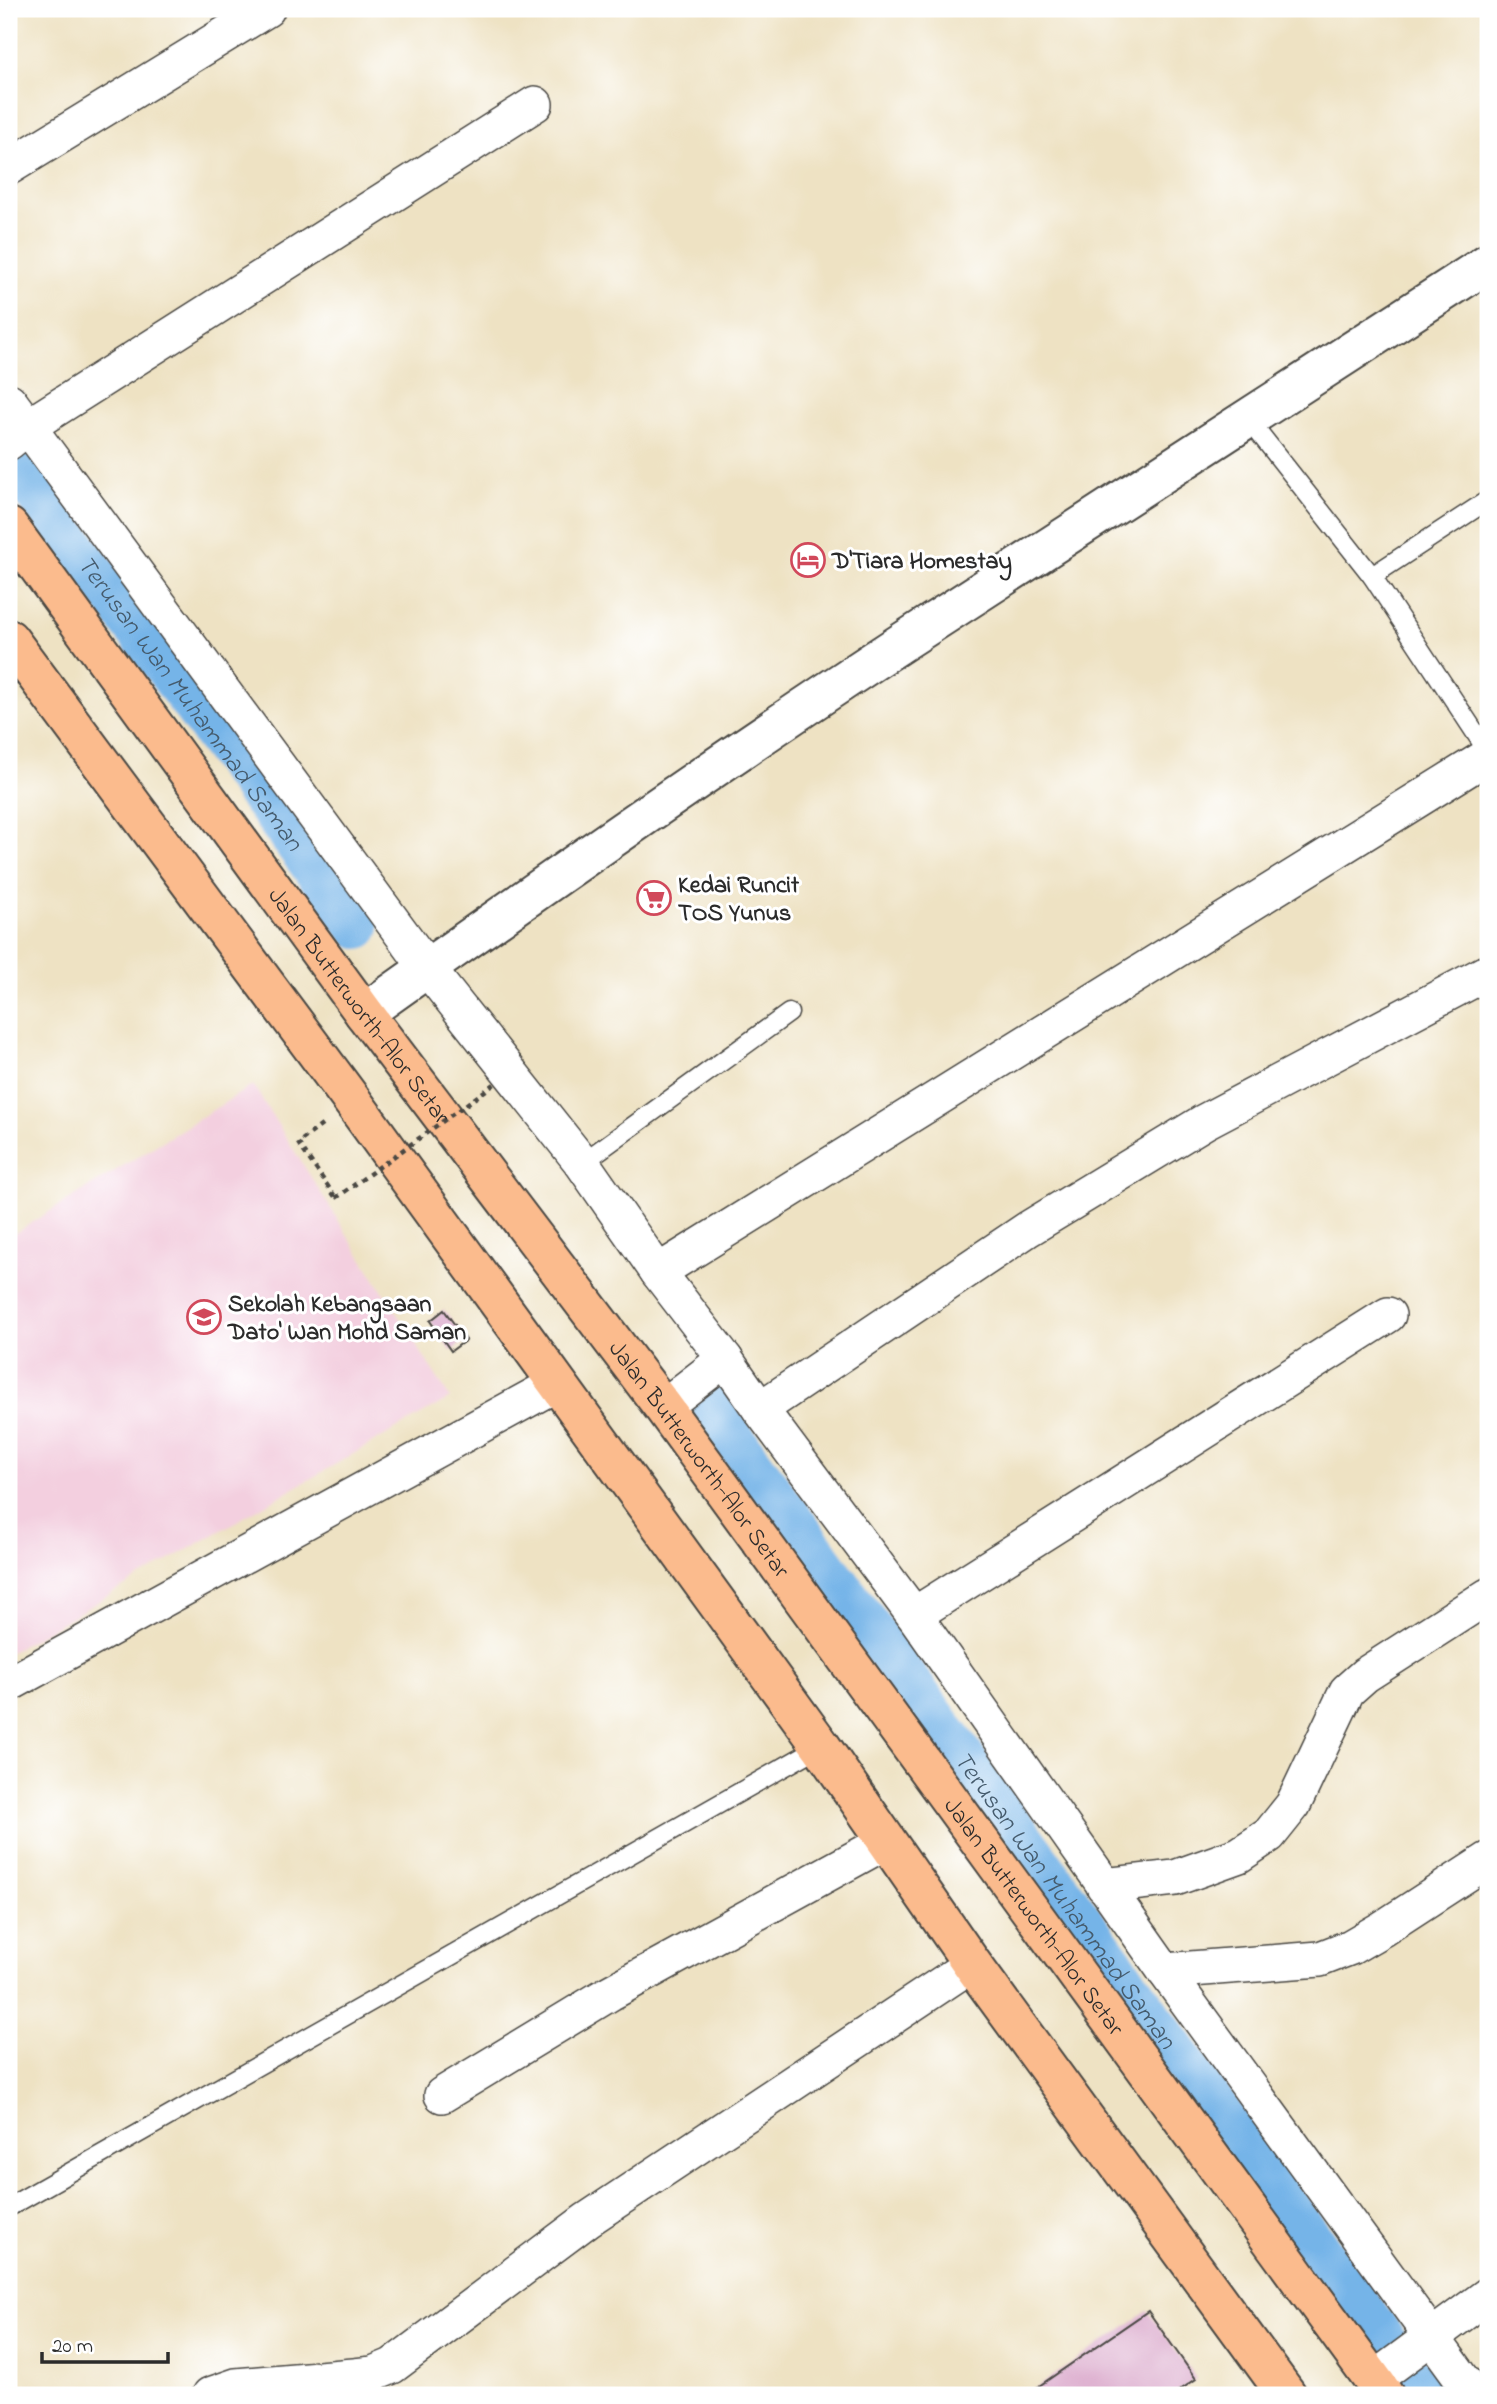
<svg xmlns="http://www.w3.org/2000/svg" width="1497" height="2404" viewBox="0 0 1497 2404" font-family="'Indie Flower',sans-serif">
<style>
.built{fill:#f3cfdf}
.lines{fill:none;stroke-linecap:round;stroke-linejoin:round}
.canal{stroke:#75b4e8;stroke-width:44}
.building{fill:#dcaccd}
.service-casing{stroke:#484642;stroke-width:21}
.minor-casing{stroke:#484642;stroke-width:38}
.tertiary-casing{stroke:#484642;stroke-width:42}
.primary-casing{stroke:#484642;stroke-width:42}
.path{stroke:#484642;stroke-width:4.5;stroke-dasharray:5 5;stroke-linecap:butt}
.service{stroke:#fff;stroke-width:18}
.minor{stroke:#fff;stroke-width:35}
.tertiary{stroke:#fff;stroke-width:38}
.primary{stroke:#fbbb8d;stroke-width:38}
.path-bridge{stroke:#484642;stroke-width:4.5;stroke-dasharray:5 5;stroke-linecap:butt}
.labels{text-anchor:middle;stroke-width:6;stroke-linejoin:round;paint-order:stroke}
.poi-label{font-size:24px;font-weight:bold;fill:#2b2b2b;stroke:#fff;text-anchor:start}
.street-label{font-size:24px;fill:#2b2b2b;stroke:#fff}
.water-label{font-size:26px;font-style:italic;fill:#455b6d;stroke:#fff}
</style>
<rect width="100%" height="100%" fill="#fff"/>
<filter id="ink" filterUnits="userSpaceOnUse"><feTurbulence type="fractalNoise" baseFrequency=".0143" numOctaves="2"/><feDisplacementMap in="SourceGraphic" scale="14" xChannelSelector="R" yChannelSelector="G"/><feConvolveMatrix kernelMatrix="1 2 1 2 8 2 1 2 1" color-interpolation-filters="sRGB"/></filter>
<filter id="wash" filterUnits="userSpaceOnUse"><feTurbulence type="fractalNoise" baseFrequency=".00686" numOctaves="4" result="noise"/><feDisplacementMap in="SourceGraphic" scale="28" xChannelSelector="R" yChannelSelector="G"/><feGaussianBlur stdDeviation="1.57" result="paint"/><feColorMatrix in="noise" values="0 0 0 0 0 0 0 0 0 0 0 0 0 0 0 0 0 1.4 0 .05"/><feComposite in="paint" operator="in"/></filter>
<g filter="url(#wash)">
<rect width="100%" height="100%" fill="#eee2c3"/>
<path class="built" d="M253 1085 450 1398 9 1653V1231L12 1235Z"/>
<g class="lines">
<g class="canal">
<path id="s1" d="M23 476 358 927"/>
<path id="s2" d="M708 1404 1424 2395"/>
</g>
</g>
<g id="blocks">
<g class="building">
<path d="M444 1310 466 1340 451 1351 430 1321Z"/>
<path d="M1148 2311 1196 2379 1173 2395H1026Z"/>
</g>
</g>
</g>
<g filter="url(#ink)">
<use href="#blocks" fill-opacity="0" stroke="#484642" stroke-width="2"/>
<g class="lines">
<g class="service-casing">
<g id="service">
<path d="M1249 420 1372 576 1488 752"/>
<path d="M1372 576 1488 500"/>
<path d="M582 1163 789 1013"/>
<path d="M9 2207 821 1746"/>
</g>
</g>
<g class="minor-casing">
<g id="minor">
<path d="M9 167 267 9"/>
<path d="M9 401 427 968 582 1163 658 1272 725 1359 760 1409 914 1615 1165 1971 1474 2395"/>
<path d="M9 442 27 427 535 104"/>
<path d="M658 1272 1488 756"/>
<path d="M663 1407 725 1359"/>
<path d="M760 1409 1028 1229 1204 1122 1488 972"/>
<path d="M914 1615 1388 1315"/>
<path d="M9 1684 556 1384"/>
<path d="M1104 1886 1175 1878 1239 1855 1269 1835 1293 1805 1347 1691 1365 1675 1488 1596"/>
<path d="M1165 1971 1320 1959 1351 1947 1382 1929 1488 1860"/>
<path d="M442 2095 610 1993 887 1841"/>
<path d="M1373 2380 1488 2295"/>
<path d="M210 2395 236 2386 354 2376 373 2374 392 2366 587 2220 972 1964"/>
</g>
</g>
<g class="tertiary-casing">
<path id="tertiary" d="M364 1013C541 887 719 762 901 643 1096 515 1293 391 1488 263"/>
</g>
<g class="primary-casing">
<g id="primary">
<path id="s3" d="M9 527 364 1013 663 1407 1384 2395"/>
<path d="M9 639 353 1102 821 1746 972 1964 1287 2395"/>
</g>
</g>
<path class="path" d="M322 1125 298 1143 336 1198"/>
<use href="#service" class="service"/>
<use href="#minor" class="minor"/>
<use href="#tertiary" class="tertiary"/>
<use href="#primary" class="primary"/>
<path class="path-bridge" d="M336 1198 496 1083"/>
</g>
</g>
<defs>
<g id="hotel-ring" transform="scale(1.75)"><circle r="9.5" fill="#fff" stroke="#d1495b" stroke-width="1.5"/><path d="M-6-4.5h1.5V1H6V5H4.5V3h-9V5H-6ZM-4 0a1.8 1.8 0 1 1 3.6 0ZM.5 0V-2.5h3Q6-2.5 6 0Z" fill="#d1495b"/></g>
<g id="supermarket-ring" transform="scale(1.75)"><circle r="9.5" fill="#fff" stroke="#d1495b" stroke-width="1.5"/><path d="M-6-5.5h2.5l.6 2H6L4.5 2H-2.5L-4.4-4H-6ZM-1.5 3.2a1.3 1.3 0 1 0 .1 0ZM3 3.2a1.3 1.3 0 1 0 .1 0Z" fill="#d1495b"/></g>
<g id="school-ring" transform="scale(1.75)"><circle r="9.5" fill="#fff" stroke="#d1495b" stroke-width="1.5"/><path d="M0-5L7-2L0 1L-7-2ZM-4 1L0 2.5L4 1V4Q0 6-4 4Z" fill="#d1495b"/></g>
</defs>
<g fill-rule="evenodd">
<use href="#hotel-ring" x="808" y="560"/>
<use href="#supermarket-ring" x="654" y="898"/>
<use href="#school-ring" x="204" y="1317"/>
</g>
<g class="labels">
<g class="poi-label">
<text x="832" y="568">D'Tiara Homestay</text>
<text x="678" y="892">Kedai Runcit<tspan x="678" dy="28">TOS Yunus</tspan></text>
<text x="228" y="1311">Sekolah Kebangsaan<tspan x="228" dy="28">Dato' Wan Mohd Saman</tspan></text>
</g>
<g class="street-label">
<text dy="8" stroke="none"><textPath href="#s3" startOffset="593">Jalan Butterworth-Alor Setar</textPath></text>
<text dy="8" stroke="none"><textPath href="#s3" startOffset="1160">Jalan Butterworth-Alor Setar</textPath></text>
<text dy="8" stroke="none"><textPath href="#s3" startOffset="1727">Jalan Butterworth-Alor Setar</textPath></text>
</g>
<g class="water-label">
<text dy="9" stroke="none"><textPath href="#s1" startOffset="282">Terusan Wan Muhammad Saman</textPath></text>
<text dy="9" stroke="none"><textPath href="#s2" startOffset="611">Terusan Wan Muhammad Saman</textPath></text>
</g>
</g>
<rect width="1497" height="2404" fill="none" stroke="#fff" stroke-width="35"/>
<path d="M42 2352v10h126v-10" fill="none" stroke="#2b2b2b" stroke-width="3.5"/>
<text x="52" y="2352" font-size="21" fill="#2b2b2b" stroke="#ffffff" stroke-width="5" paint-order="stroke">20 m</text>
</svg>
